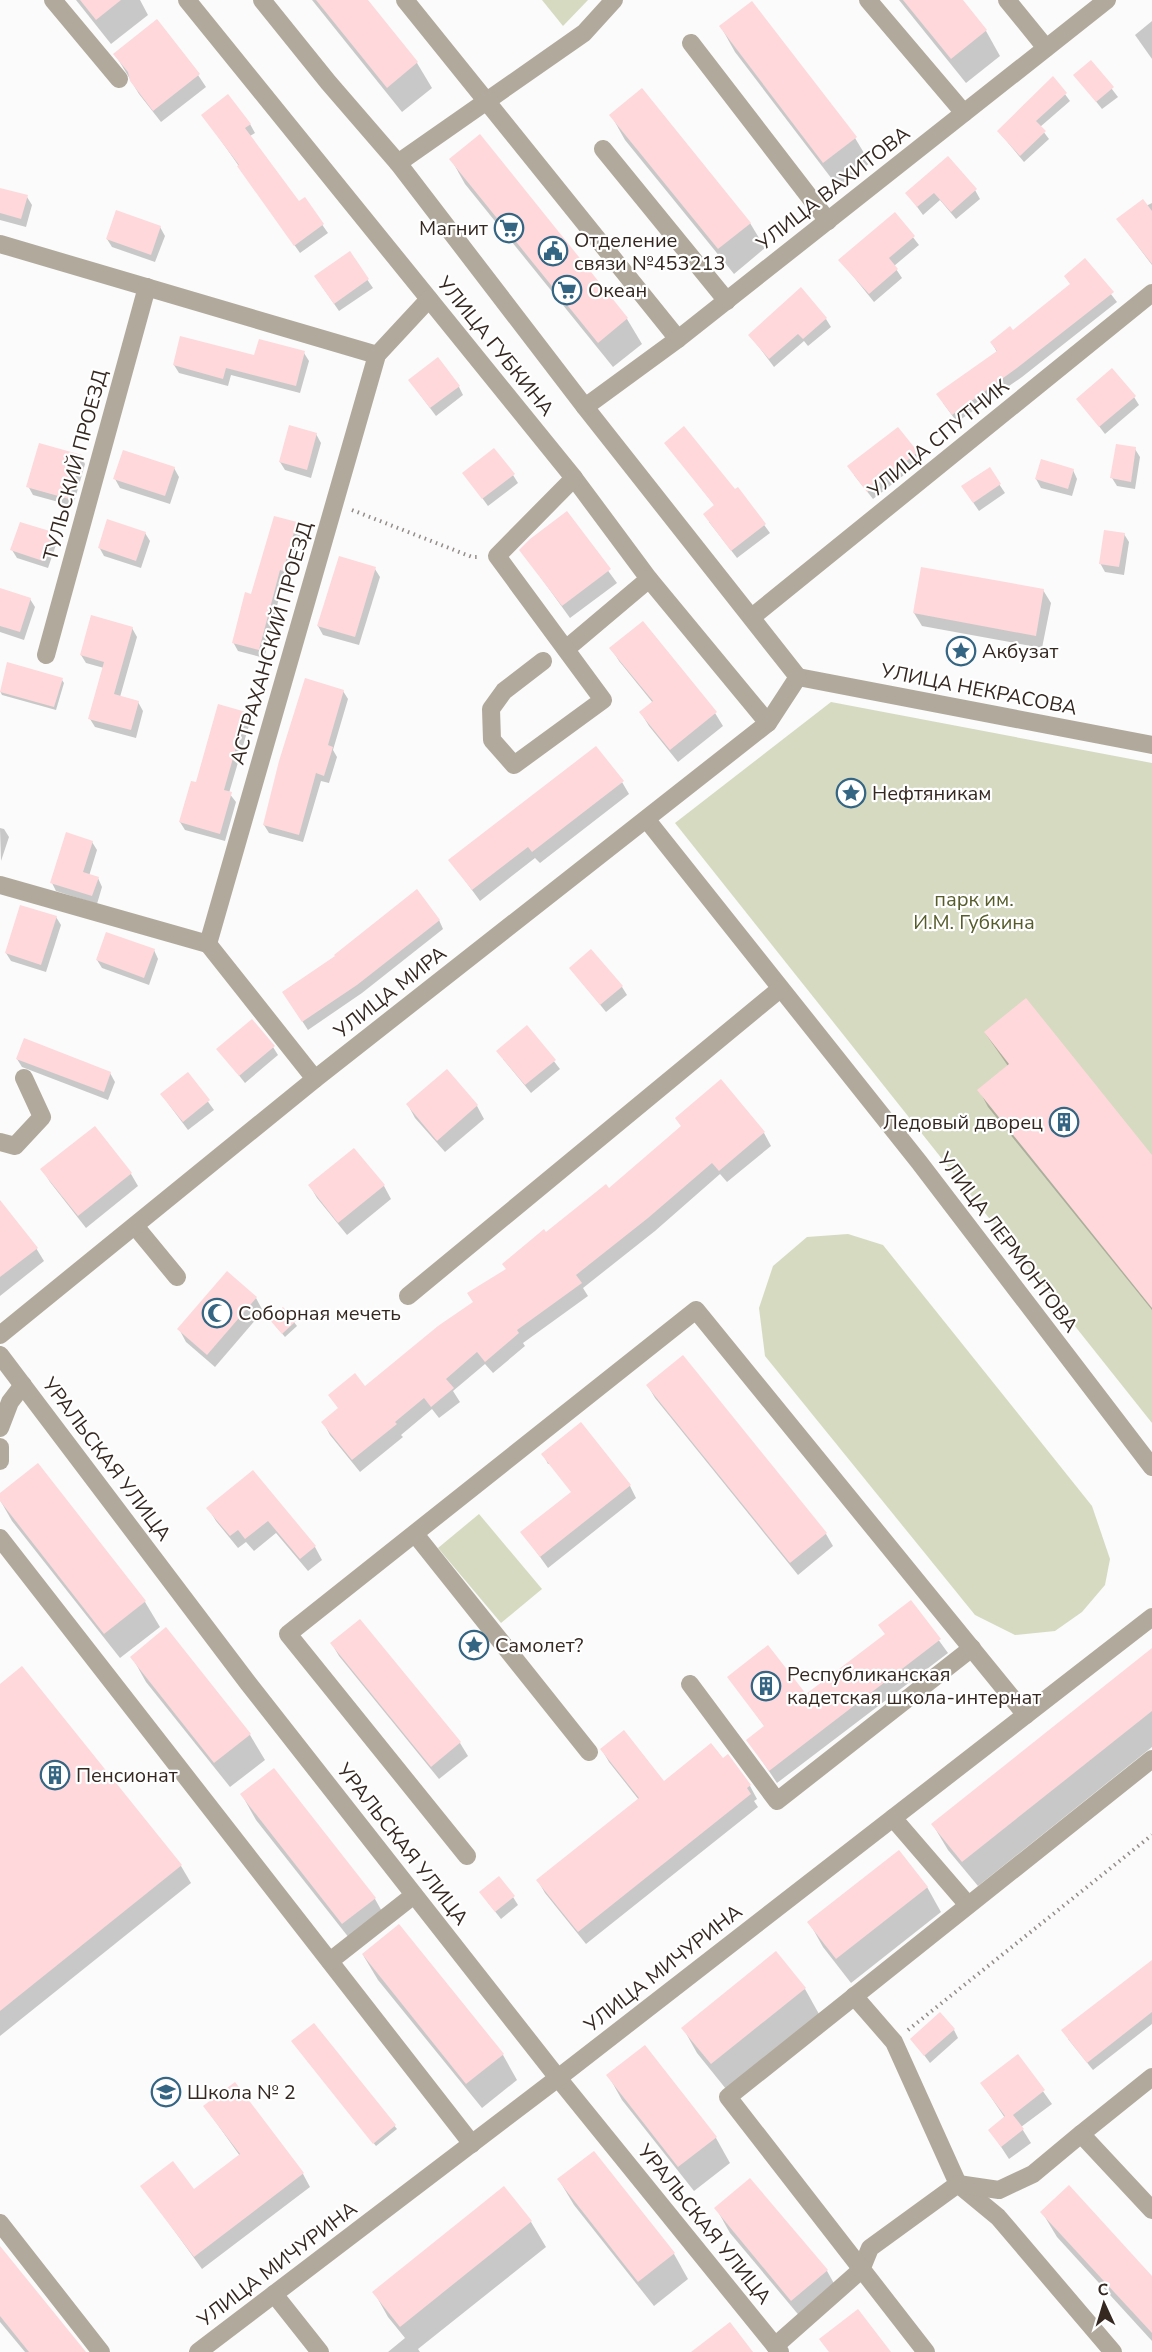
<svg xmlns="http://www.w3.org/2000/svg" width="1152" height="2352" viewBox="0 0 1152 2352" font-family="'Nunito Sans',sans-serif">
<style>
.green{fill:#d6dac1}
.shadow{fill:#0003}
.building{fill:#fed8db}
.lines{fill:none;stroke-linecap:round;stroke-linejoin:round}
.path{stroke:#938d89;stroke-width:4;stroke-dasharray:1.5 4.5;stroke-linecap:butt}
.minor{stroke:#b1a99c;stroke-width:18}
.labels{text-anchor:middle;stroke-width:4.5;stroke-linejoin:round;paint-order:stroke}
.street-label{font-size:20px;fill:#352821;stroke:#fff}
.poi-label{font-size:20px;fill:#352821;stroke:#fff;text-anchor:start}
.park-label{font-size:20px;fill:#575c2a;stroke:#fff}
</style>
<rect width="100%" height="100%" fill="#fbfbfb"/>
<g class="green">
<path d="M542 0H588L563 26Z"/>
<path d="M831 702 1152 763V1423L675 823Z"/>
<path d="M848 1234 883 1245 1092 1506 1110 1559 1105 1585 1082 1612 1055 1631 1015 1635 975 1615 765 1356 759 1308 773 1266 807 1237Z"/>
<path d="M479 1514 542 1589 501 1623 438 1548Z"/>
</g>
<g class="shadow">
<path d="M76 0H140L148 15 111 44Z"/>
<path d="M312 0H367L417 63 432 88 402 112Z"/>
<path d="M899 0H961L986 31 1000 56 966 83Z"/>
<path d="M1152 21V59L1135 35Z"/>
<path d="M721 27 855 138 870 163 838 187 735 52Z"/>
<path d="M115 54 198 75 206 87 161 122 139 94Z"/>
<path d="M1091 62 1118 97 1102 109 1075 75Z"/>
<path d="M1053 78 1070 101 1040 127 1049 139 1024 162 999 132Z"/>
<path d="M203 115 250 124 255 133 250 136 299 203 304 199 328 233 300 253Z"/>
<path d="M611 115 750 223 765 248 734 274 625 140Z"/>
<path d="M479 136 627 319 642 344 613 367 465 184 451 159Z"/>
<path d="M0 189 27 197 32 205 26 227 0 220Z"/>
<path d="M975 190 980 199 956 219 940 200 923 215 907 193Z"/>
<path d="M1152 203V265L1118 220Z"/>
<path d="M895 214 919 245 894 266 902 278 874 302 840 260Z"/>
<path d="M160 227 165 236 155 262 112 247 107 239Z"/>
<path d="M349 253 373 288 339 311 321 285Z"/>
<path d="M1085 260 1117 302 1022 377 957 422 943 403 997 352 991 342 1013 332 1071 285 1065 276Z"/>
<path d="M826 319 831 327 808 346 804 341 774 367 750 335Z"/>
<path d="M304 353 309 361 300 393 231 375 228 386 179 373 174 365Z"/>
<path d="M459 387 463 395 436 416 415 388Z"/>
<path d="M1134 397 1139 405 1105 434 1078 399Z"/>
<path d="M898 429 922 461 873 499 854 475Z"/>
<path d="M316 434 321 443 311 478 285 470 280 462Z"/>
<path d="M666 443 735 491 738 489 770 533 737 558 709 522 715 506Z"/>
<path d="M1135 449 1140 457 1135 489 1117 486 1112 478Z"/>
<path d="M81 456 85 464 73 506 33 495 28 486Z"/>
<path d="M174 468 179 477 170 504 120 488 115 479Z"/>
<path d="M989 469 1005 493 979 511 968 495Z"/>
<path d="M1073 470 1077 479 1072 496 1041 488 1036 479Z"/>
<path d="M464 473 513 475 518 483 488 506Z"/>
<path d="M566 513 617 583 570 618 521 550Z"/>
<path d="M296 523 301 532 287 579 284 578 264 658 238 651 233 642 252 595Z"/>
<path d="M52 533 57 542 48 568 17 558 12 550Z"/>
<path d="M145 533 150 541 141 568 104 556 99 547Z"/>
<path d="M1124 534 1129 542 1124 575 1105 572 1100 563Z"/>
<path d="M375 569 380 577 359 645 323 635 318 626Z"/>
<path d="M1043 590 1051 603 1042 648 922 626 914 613Z"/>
<path d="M0 599H30L35 607 24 640 0 632Z"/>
<path d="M642 623 715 713 723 726 678 762 649 726 641 713 653 703 619 661 611 648Z"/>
<path d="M132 628 137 637 120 697 138 702 143 711 136 738 95 727 90 719 104 668 86 663 81 655Z"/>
<path d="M62 680 64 683 56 710 2 695 0 691Z"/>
<path d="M343 691 348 699 333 750 337 757 329 783 321 781 303 842 269 833 264 825Z"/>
<path d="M245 713 250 722 229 793 236 802 225 841 185 830 180 822 197 784Z"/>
<path d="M622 782 629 794 540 863 535 858 480 901 450 860Z"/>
<path d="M0 828 4 829 9 837 1 861Z"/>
<path d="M92 842 97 850 89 876 98 878 102 887 97 904 56 891 52 883Z"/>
<path d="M56 917 61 925 46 972 11 961 6 953Z"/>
<path d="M439 920 443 929 362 993 308 1030 289 1001 337 957Z"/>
<path d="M154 950 158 959 149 985 102 968 97 960Z"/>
<path d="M571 969 622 987 627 995 606 1012Z"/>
<path d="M527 1027 560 1069 531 1093 503 1059Z"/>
<path d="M985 1033 1152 1157V1310L988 1107 979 1090 1008 1066Z"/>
<path d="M273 1047 278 1055 245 1083 218 1049Z"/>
<path d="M17 1059 110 1073 115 1082 108 1100 22 1067Z"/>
<path d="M188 1074 214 1110 188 1130 167 1102Z"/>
<path d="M721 1082 764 1133 771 1146 727 1182 720 1174 655 1231 583 1288 588 1296 523 1343 525 1346 493 1373 485 1364 453 1391 460 1402 439 1418 432 1409 401 1435 403 1437 360 1472 330 1435 323 1422 339 1409 330 1395 365 1388 475 1304 546 1234 609 1190 682 1127 676 1118Z"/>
<path d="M408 1105 477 1106 484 1119 445 1152 415 1118Z"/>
<path d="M354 1150 384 1186 391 1199 347 1235 317 1198 310 1186Z"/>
<path d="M42 1169 131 1174 138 1186 86 1228 50 1182Z"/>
<path d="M0 1218 36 1248 44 1261 0 1296Z"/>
<path d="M256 1298 263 1311 215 1367 186 1342 179 1329Z"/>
<path d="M294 1322 297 1326 285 1337 273 1323Z"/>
<path d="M648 1386 826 1534 833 1546 798 1575 655 1398Z"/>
<path d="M580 1424 630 1486 636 1498 548 1568 522 1532 577 1497 551 1464H548L543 1454Z"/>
<path d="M38 1465 145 1602 160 1627 120 1658 12 1521 0 1500V1495Z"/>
<path d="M252 1472 315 1547 322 1560 308 1571 276 1533 254 1551 246 1542 238 1548 216 1521 208 1508Z"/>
<path d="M911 1602 948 1653 777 1783 748 1740 765 1727 729 1677 806 1696 886 1635 880 1626Z"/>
<path d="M332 1644 460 1743 468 1756 439 1779 339 1656Z"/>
<path d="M132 1657 250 1735 265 1760 230 1787 146 1682Z"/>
<path d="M1152 1661V1747L978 1886 948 1850 933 1825Z"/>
<path d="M0 1686 181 1866 191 1883 0 2036Z"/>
<path d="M602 1750 664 1783 722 1760 750 1786 757 1799 754 1801 758 1807 586 1944 545 1893 538 1881 639 1800 609 1762Z"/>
<path d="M242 1795 375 1899 389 1924 357 1948 256 1820Z"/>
<path d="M927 1887 941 1912 851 1983 823 1947 809 1922Z"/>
<path d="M513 1897 518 1905 501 1919 486 1900Z"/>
<path d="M363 1955 503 2055 517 2080 482 2108 378 1980Z"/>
<path d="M1152 1962V2024L1093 2070 1068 2039Z"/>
<path d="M805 1989 819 2014 726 2089 697 2053 683 2028Z"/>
<path d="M314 2025 397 2129 376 2146 295 2045Z"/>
<path d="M954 2030 958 2038 930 2063 912 2039Z"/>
<path d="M1018 2056 1052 2104 1021 2127 1031 2143 1009 2159 990 2130 1005 2118 982 2084Z"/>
<path d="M608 2075 716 2138 730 2163 694 2191 622 2100Z"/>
<path d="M235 2084 303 2174 310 2187 202 2269 142 2186 194 2191 240 2156 205 2107Z"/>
<path d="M594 2153 674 2254 688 2279 654 2306 574 2205 559 2180Z"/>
<path d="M504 2188 531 2222 546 2247 418 2349 420 2352H388L405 2338 388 2317 374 2292Z"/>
<path d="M716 2208 827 2271 841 2296 807 2325 730 2233Z"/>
<path d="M1042 2212 1152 2278V2341L1057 2237Z"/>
<path d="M0 2249 84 2352H25L0 2322Z"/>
</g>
<g class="building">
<path d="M80 0H121L96 20Z"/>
<path d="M316 0H368L418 62 387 88Z"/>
<path d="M903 0H963L987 30 951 59Z"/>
<path d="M752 1 857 137 823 163 719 26Z"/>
<path d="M157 19 200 74 153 111 130 81 128 72 113 54Z"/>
<path d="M1091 60 1114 87 1096 102 1073 75Z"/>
<path d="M1053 76 1067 93 1036 121 1046 131 1020 156 997 131Z"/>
<path d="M642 88 751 223 718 249 609 115Z"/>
<path d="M228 94 251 124 245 128 299 201 305 197 324 224 294 246 237 166 239 165 201 115Z"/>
<path d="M480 134 628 318 598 343 449 159Z"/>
<path d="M948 156 977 189 951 212 934 193 917 207 905 193Z"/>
<path d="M0 188 28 195 21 219 0 213Z"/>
<path d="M1143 199 1152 211V264L1116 219Z"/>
<path d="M116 210 161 226 151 255 106 239Z"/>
<path d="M895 212 915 236 889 258 898 269 869 294 838 260Z"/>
<path d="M350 251 369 279 334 304 314 276Z"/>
<path d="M1085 258 1114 292 1017 368 952 415 936 394 997 351 990 342 1010 326 1013 330 1070 284 1064 276Z"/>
<path d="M801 287 827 318 803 339 798 334 769 359 748 335Z"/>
<path d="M180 336 254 355 259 339 305 351 296 386 226 368 223 379 173 365Z"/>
<path d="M438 357 460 386 430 408 408 380Z"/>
<path d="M1112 368 1136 396 1099 427 1076 399Z"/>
<path d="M289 425 317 433 307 470 279 462Z"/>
<path d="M684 426 735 489 738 487 766 524 731 551 703 514 714 505 664 443Z"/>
<path d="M898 427 918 452 867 492 847 466Z"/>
<path d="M39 443 82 455 69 499 26 487Z"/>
<path d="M1116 444 1136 447 1131 482 1110 478Z"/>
<path d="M494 448 515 474 482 499 462 473Z"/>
<path d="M123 450 175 467 165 496 113 479Z"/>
<path d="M1041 459 1074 469 1068 489 1035 479Z"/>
<path d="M990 467 1001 484 973 503 961 486Z"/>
<path d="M567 511 611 569 562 606 519 550 530 539Z"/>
<path d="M274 516 297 522 283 571 280 570 259 650 232 643 245 592 251 594Z"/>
<path d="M107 519 146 532 136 561 98 548Z"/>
<path d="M20 522 53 532 43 561 10 550Z"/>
<path d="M1104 530 1125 533 1119 567 1099 564Z"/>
<path d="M339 556 376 567 355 637 317 626Z"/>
<path d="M921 567 1044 589 1036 636 913 613Z"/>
<path d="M0 588 31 598 20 632 0 626Z"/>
<path d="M91 615 133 627 114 694 139 701 131 730 88 719 104 662 80 655Z"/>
<path d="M643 621 717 712 670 750 639 712 653 701 609 648Z"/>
<path d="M7 662 63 678 54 707 0 692Z"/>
<path d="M305 678 344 690 328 745 333 747 324 776 316 773 299 835 263 825 279 761Z"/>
<path d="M218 704 246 712 224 790 232 792 220 834 179 822 191 781 196 782Z"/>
<path d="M596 746 624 781 532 852 528 847 472 890 448 860Z"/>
<path d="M66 832 93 841 83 872 99 877 92 896 50 883Z"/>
<path d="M417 889 440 920 357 985 302 1022 282 992 335 956 334 955Z"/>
<path d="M20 905 57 916 41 965 5 953Z"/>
<path d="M106 932 155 949 144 978 96 960Z"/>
<path d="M591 949 623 986 600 1005 569 968Z"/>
<path d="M1026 998 1152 1155V1308L977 1090 1009 1064 984 1032Z"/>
<path d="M252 1019 275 1046 239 1076 216 1049Z"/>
<path d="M527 1025 556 1060 525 1085 496 1051Z"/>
<path d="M24 1038 111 1072 104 1092 16 1059Z"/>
<path d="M447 1069 478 1105 437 1141 406 1104Z"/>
<path d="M188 1072 210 1100 183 1122 160 1094Z"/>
<path d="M721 1079 765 1132 719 1171 712 1163 648 1218 576 1275 582 1283 517 1330 519 1333 485 1362 477 1352 446 1379 454 1388 431 1407 424 1398 395 1422 397 1424 352 1460 321 1422 338 1408 328 1395 355 1373 365 1386 438 1326 473 1302 467 1293 506 1269 502 1264 544 1229 546 1232 606 1184 609 1188 681 1126 675 1118Z"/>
<path d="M95 1126 132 1173 78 1216 40 1169Z"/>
<path d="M354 1148 385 1185 338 1223 308 1185Z"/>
<path d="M0 1200 38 1248 0 1277Z"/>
<path d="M227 1271 257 1297 207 1355 177 1329Z"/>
<path d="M283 1307 296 1321 282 1334 269 1319Z"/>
<path d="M683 1355 827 1533 790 1563 646 1385Z"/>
<path d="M581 1422 631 1485 540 1557 520 1532 571 1492 541 1454Z"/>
<path d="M38 1463 146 1601 104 1634 0 1501V1493Z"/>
<path d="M253 1470 316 1546 300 1559 268 1521 245 1539 238 1530 230 1536 206 1508Z"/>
<path d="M911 1600 941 1639 769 1771 746 1740 764 1726 727 1677 768 1645 806 1694 885 1634 878 1625Z"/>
<path d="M360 1619 461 1742 431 1767 330 1643Z"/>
<path d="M166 1627 251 1734 214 1763 130 1657Z"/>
<path d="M1152 1648V1711L962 1862 931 1824Z"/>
<path d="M22 1666 182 1865 0 2011V1684Z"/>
<path d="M624 1730 664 1781 711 1743 723 1758 728 1754 751 1785 747 1788 751 1794 578 1932 536 1880 639 1798 600 1749Z"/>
<path d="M274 1768 376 1898 342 1924 240 1794Z"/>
<path d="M899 1850 928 1887 836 1959 807 1922Z"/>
<path d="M499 1876 515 1896 495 1912 479 1892Z"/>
<path d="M399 1924 504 2054 466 2084 362 1954Z"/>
<path d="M776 1951 806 1988 711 2064 681 2028Z"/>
<path d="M1152 1960V2012L1087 2063 1061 2030Z"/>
<path d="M940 2012 955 2029 924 2056 910 2039Z"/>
<path d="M314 2023 396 2125 373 2144 291 2041Z"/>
<path d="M645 2045 717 2137 678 2167 606 2075Z"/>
<path d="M1018 2054 1045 2090 1013 2115 1024 2129 1001 2147 988 2130 1005 2116 980 2083Z"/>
<path d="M235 2082 304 2173 194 2257 140 2186 173 2161 194 2189 240 2154 203 2106Z"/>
<path d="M594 2151 675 2253 638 2282 557 2179Z"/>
<path d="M750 2178 828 2270 791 2301 714 2208Z"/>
<path d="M1069 2185 1152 2276V2333L1040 2212Z"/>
<path d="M504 2186 532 2221 400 2327 372 2292Z"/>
<path d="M0 2246 86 2352H29L0 2316Z"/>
<path d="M858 2309 891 2352H829L819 2339Z"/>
<path d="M730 2322 753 2352H691Z"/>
</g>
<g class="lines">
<g class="path">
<path d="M352 510 472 557H480"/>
<path d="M908 2030 1152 1835"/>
</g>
<g class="minor">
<path d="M53 0 119 79"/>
<path d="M187 0 574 478 649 579 768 723"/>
<path d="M262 0 328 82 398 163 585 407 798 677"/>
<path d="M405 0 678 339"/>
<path d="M868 0 964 113"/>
<path d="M1007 0 1046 48"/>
<path d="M691 43 828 221"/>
<path d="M603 149 727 301"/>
<path d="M398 163 584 33 614 0"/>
<path d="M0 244 377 355"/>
<path d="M585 407 678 339 1107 0"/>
<path d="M752 617 1152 293"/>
<path d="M566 649 649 579"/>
<path d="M46 655 147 287"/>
<path d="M543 661 504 691 491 709 492 740 514 765 603 700 497 556 574 478"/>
<path d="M798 677 1152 745"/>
<path d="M647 820 919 1162 1152 1467"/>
<path d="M0 885 208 944"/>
<path d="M208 944 377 355 429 299"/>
<path d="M208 944 315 1079"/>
<path d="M0 1142 15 1146 42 1117 24 1078"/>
<path d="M135 1226 177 1277"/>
<path d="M408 1296 780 989"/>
<path d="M0 1335 315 1079 768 723 798 677"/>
<path d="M0 1355 248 1683 558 2078 780 2352"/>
<path d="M0 1428 10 1402 23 1385"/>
<path d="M0 1447V1461"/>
<path d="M415 1534 589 1752"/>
<path d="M0 1538 472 2144"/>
<path d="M690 1684 777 1801 972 1648"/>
<path d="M893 1818 968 1905"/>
<path d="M467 1856 288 1634 696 1310 1026 1715"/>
<path d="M330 1961 414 1895"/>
<path d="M854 1996 894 2042 958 2184 998 2217 1113 2352"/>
<path d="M1152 2077 1081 2134 1152 2210"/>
<path d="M0 2223 101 2352"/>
<path d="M274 2294 320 2352"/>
<path d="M775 2346 861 2270 870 2248 958 2184 999 2190 1033 2174 1081 2134"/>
<path d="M198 2352 558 2078 1152 1617"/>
<path d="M926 2352 728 2097 1152 1759"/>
</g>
</g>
<defs>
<g id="supermarket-ring" transform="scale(1.5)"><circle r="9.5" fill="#fff" stroke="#346583" stroke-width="1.5"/><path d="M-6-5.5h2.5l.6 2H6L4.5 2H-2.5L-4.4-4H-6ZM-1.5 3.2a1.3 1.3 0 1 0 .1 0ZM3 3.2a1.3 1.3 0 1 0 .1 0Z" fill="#346583"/></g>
<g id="civic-ring" transform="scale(1.5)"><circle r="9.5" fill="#fff" stroke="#346583" stroke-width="1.5"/><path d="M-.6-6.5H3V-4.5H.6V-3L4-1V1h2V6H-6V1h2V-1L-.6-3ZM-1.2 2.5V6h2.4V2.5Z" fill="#346583"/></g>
<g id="sight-ring" transform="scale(1.5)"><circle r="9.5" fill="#fff" stroke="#346583" stroke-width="1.5"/><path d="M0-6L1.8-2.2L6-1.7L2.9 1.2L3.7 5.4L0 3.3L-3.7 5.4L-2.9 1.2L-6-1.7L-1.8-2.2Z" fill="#346583"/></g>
<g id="building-ring" transform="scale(1.5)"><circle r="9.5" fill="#fff" stroke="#346583" stroke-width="1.5"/><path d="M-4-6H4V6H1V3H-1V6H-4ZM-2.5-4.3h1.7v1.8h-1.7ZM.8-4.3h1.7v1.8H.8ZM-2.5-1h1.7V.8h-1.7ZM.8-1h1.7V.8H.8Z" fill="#346583"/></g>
<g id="mosque-ring" transform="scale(1.5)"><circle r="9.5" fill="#fff" stroke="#346583" stroke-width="1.5"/><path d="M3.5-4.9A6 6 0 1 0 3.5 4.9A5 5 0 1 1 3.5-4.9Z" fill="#346583"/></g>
<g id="school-ring" transform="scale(1.5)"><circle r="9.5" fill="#fff" stroke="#346583" stroke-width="1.5"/><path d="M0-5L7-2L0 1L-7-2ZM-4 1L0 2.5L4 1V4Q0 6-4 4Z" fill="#346583"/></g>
</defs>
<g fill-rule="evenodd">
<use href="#supermarket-ring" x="509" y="228"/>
<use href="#civic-ring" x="553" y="251"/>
<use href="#supermarket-ring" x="567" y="290"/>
<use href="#sight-ring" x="961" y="651"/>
<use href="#sight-ring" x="851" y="793"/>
<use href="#building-ring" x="1064" y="1122"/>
<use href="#mosque-ring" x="217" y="1313"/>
<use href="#sight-ring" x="474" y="1645"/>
<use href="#building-ring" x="766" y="1686"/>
<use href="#building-ring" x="55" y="1775"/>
<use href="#school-ring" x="166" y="2092"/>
</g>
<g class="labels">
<g class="street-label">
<text transform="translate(833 188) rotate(-38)" y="7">УЛИЦА ВАХИТОВА</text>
<text transform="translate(496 346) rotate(51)" y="7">УЛИЦА ГУБКИНА</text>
<text transform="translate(938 438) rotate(-39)" y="7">УЛИЦА СПУТНИК</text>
<text transform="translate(75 465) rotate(-75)" y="7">ТУЛЬСКИЙ ПРОЕЗД</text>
<text transform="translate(271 643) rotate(-74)" y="7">АСТРАХАНСКИЙ ПРОЕЗД</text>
<text transform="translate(979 689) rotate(11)" y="7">УЛИЦА НЕКРАСОВА</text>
<text transform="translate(390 992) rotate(-38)" y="7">УЛИЦА МИРА</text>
<text transform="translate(1008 1242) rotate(53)" y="7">УЛИЦА ЛЕРМОНТОВА</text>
<text transform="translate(107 1459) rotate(53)" y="7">УРАЛЬСКАЯ УЛИЦА</text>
<text transform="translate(403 1844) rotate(52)" y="7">УРАЛЬСКАЯ УЛИЦА</text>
<text transform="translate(663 1968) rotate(-38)" y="7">УЛИЦА МИЧУРИНА</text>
<text transform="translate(705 2224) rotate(51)" y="7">УРАЛЬСКАЯ УЛИЦА</text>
<text transform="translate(277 2264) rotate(-37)" y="7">УЛИЦА МИЧУРИНА</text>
</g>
<g class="poi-label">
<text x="488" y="235" text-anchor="end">Магнит</text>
<text x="574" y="247">Отделение<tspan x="574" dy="23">связи №453213</tspan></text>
<text x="588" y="297">Океан</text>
<text x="982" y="658">Акбузат</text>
<text x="872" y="800">Нефтяникам</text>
<text x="1043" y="1129" text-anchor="end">Ледовый дворец</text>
<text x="238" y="1320">Соборная мечеть</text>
<text x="495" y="1652">Самолет?</text>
<text x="787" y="1681">Республиканская<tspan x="787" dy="23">кадетская школа-интернат</tspan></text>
<text x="76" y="1782">Пенсионат</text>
<text x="187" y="2099">Школа № 2</text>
</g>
<g class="park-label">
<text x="974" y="906">парк им.<tspan x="974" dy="23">И.М. Губкина</tspan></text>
</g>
</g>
<g transform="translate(1104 2304) rotate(356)" stroke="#ffffff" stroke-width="4.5" paint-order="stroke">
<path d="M0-4.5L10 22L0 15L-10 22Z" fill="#352821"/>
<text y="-9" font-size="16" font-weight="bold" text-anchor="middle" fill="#352821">С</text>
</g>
</svg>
